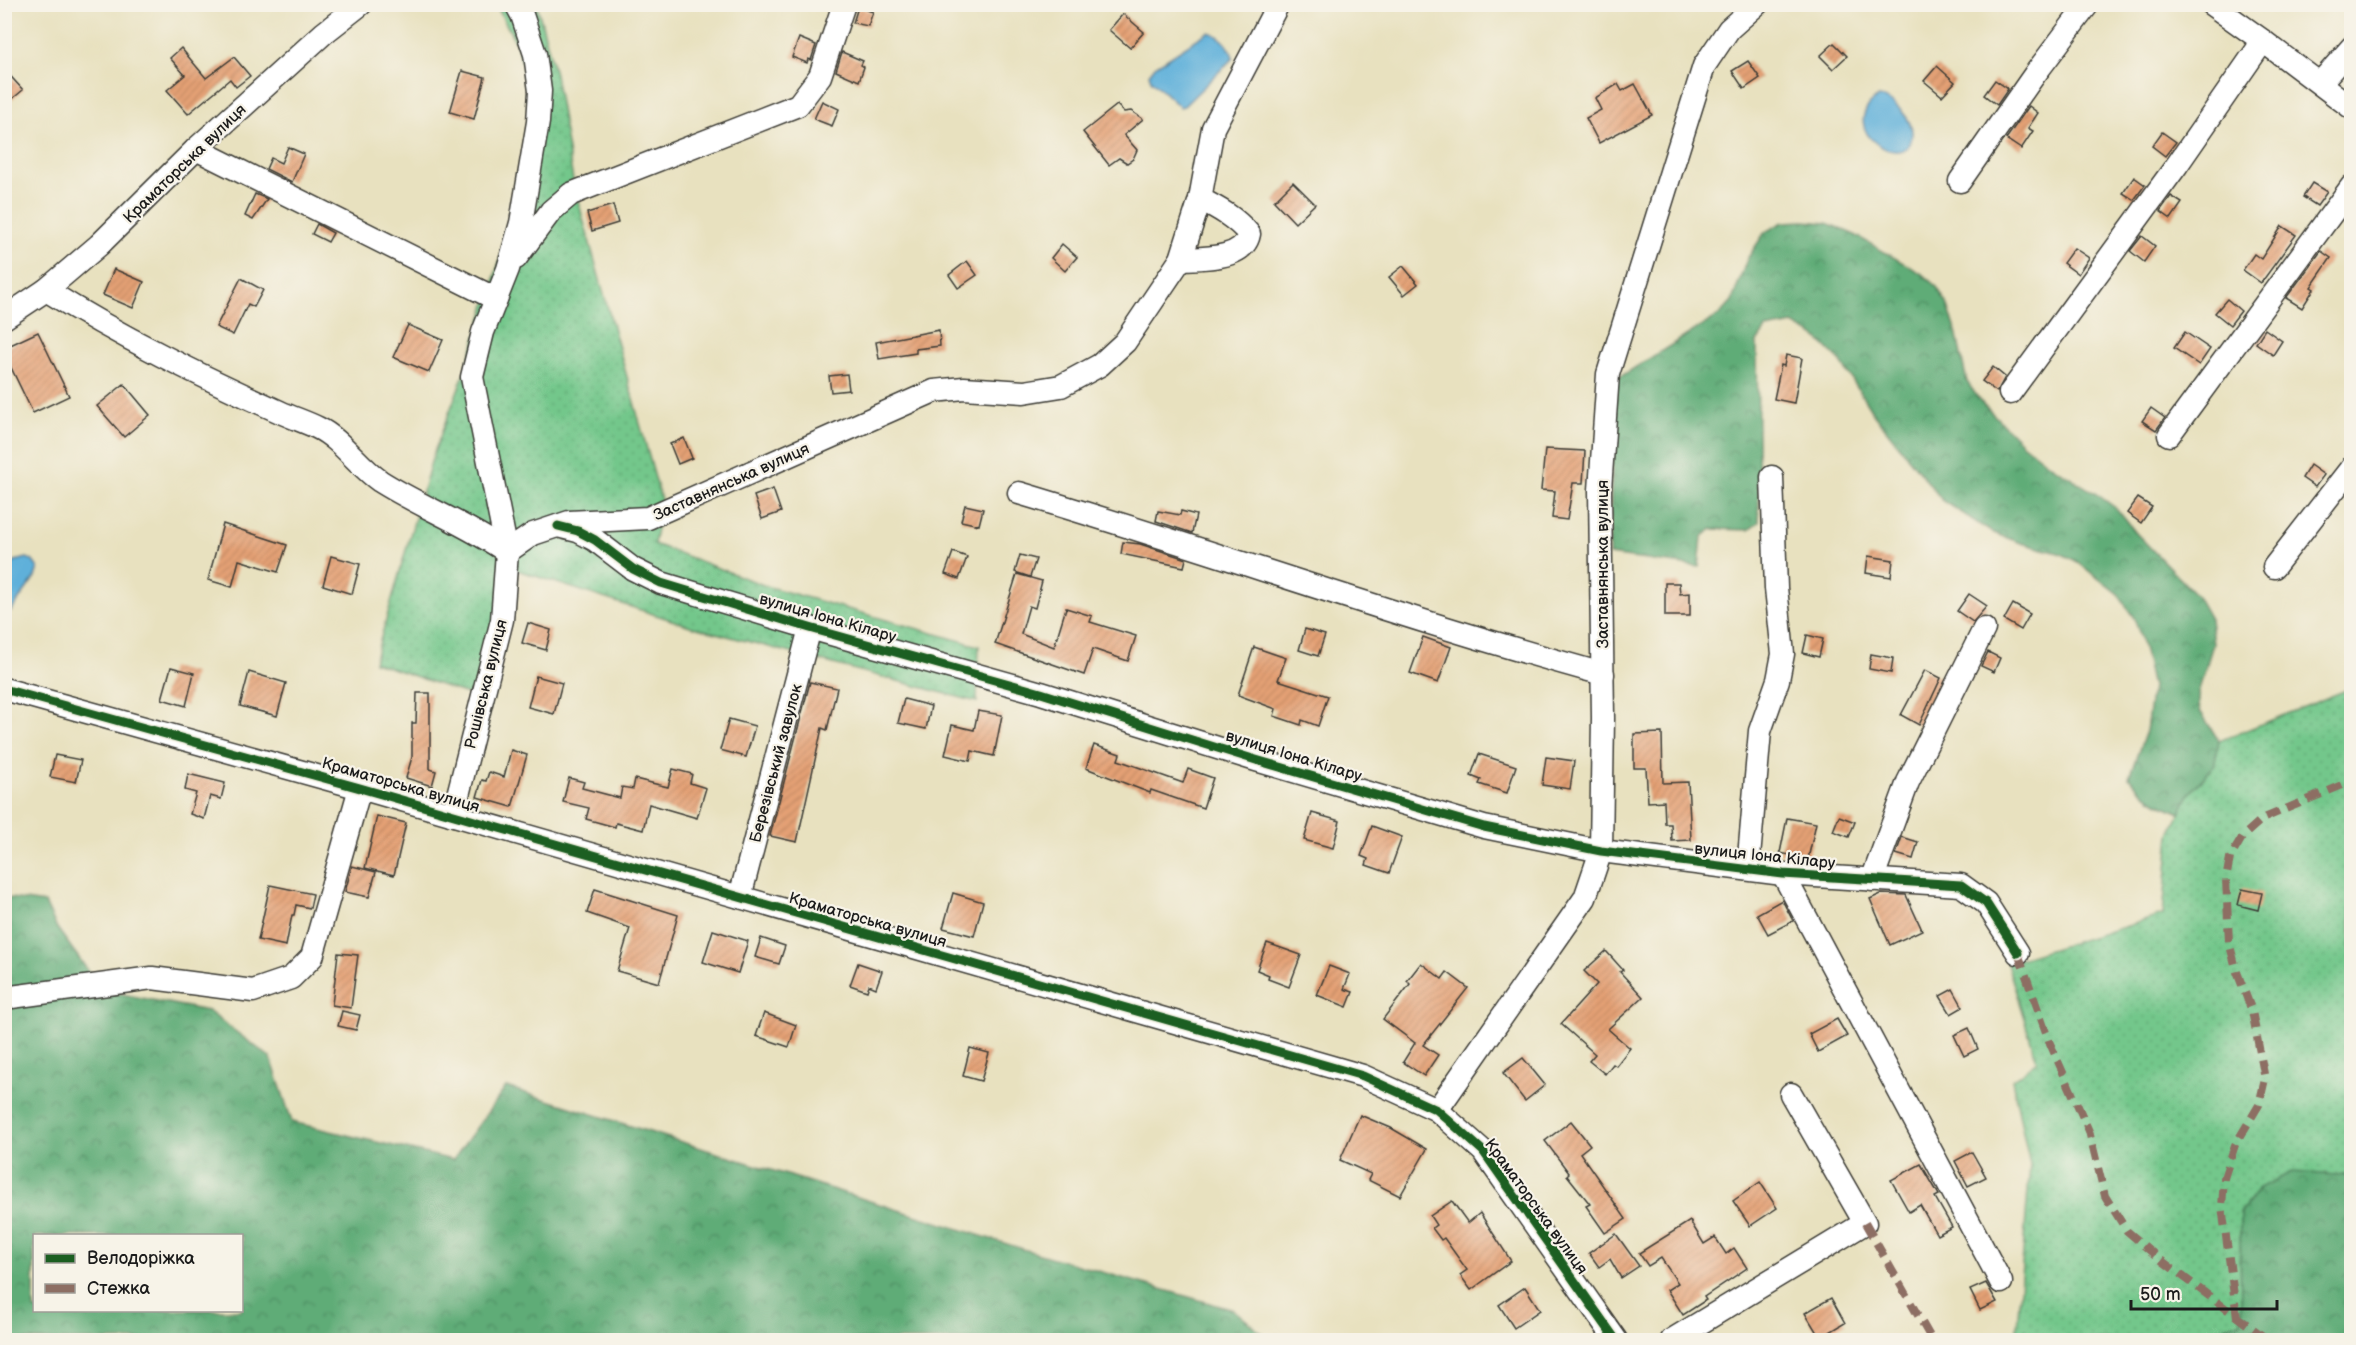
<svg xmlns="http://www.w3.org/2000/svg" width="2356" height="1345" viewBox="0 0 2356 1345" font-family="'Balsamiq Sans',sans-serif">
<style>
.grass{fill:url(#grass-dots);stroke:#487254;stroke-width:1.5}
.forest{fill:url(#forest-crowns);stroke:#3d644a;stroke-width:1.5;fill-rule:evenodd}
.water{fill:#5fb0da;stroke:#3e667b;stroke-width:1.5}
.building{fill:url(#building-hatch)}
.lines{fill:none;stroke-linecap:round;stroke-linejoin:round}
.minor-casing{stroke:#3b3a34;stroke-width:25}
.minor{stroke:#fff;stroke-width:22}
.quiet{stroke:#8d6e63;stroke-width:8;stroke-dasharray:15 8;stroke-linecap:butt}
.cycleway-casing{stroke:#f7f3e8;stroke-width:13}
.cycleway{stroke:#1b5e20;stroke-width:9}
.labels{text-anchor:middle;stroke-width:4.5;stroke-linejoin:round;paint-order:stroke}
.street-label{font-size:16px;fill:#1c1c1c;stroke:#f7f3e8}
</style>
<defs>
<pattern id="grass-dots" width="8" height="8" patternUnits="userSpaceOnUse" patternTransform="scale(1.5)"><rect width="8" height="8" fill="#73c78b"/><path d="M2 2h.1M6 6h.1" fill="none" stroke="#63aa77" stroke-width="1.8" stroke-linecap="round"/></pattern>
<pattern id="forest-crowns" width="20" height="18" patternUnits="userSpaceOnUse" patternTransform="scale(1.5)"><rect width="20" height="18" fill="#5eac77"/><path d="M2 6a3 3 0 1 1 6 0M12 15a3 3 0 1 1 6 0" fill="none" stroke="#4d8b61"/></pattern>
<pattern id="building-hatch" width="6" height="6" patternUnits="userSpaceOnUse" patternTransform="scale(1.5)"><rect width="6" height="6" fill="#e4a074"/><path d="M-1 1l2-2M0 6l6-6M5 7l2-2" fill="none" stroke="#c38964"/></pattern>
</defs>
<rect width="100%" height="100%" fill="#f7f3e8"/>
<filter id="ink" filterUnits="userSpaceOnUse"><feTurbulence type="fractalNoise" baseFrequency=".0167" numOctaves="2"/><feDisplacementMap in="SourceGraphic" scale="12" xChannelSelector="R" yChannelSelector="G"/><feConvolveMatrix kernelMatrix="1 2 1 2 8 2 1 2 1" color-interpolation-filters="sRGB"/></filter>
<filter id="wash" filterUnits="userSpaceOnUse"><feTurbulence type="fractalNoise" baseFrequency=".008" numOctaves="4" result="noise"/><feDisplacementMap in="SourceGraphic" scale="24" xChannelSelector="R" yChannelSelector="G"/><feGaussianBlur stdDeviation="1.35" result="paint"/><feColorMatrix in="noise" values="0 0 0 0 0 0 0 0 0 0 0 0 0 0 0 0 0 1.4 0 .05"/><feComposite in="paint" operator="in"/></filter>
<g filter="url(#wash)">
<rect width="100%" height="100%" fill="#e8e1bf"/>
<g class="grass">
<path d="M496 5H537L555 74 574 186 662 503 654 544 766 586 979 646 977 702 693 627 517 570 487 701 374 662 433 455 467 366 515 211 532 97 516 43Z"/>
<path d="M2351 688V1176L2345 1175 2259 1188 2240 1213 2241 1321 2193 1338 2191 1340H2016L2030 1165 2012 1080 2037 1061 2007 963 2163 915 2170 834 2189 794 2214 766 2219 741Z"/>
</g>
<g class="forest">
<path d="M1804 221 1827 223 1855 235 1921 273 1937 287 1947 303 1955 327 1967 382 1981 402 2022 443 2046 462 2098 495 2117 509 2136 533 2197 596 2210 619 2213 644 2198 693 2200 711 2219 741 2214 766 2189 794 2180 813C2159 804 2143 796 2129 777L2146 731 2152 687 2141 638 2134 618 2118 594 2076 561 2062 554 2021 543 1991 532 1942 500 1873 413 1841 362 1816 337 1793 324 1766 329 1757 342 1759 522 1749 530 1712 529 1702 537 1699 567 1609 555 1615 380 1718 316 1732 301 1747 259 1765 232 1783 222Z"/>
<path d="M4 897 45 903 57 928 102 990 208 1011 271 1058 292 1122 453 1160 506 1087 1036 1253 1234 1310 1270 1340H5ZM34 1236H242V1310H34Z"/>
<path d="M2292 1172 2351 1176V1340H2191L2193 1338 2241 1321 2240 1214 2259 1188Z"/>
</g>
<g class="water">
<path d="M1208 32C1220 34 1231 47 1233 58L1184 106 1180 107 1151 80 1149 74 1155 66Z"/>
<path d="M1878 97C1893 98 1914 120 1912 136 1908 175 1832 130 1878 97Z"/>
<path d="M27 558 32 560 38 568 35 577 11 611 5 612V572L15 561Z"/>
</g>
<g id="blocks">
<g class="building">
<path d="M858 7 873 12 868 26 853 23Z"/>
<path d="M1123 14 1144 32 1130 48 1109 30Z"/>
<path d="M799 38 816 45 811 60 808 59 807 63 792 57Z"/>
<path d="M1834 43 1847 56 1833 69 1820 56Z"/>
<path d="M181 48 206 78 234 57 250 76 236 87 230 79 188 114 167 90 185 75 170 58Z"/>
<path d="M842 52 863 61 861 65 864 67 859 81 836 71Z"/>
<path d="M1748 61 1760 78 1744 89 1732 71Z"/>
<path d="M1937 66 1955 82 1942 96 1924 81Z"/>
<path d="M4 69 23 90 4 106Z"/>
<path d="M462 71 485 77 474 119 450 112Z"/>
<path d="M1995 80 2008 89 1997 105 1984 95Z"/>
<path d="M1618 84 1622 91 1635 84 1652 115 1599 143 1586 118 1601 110 1595 98Z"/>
<path d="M822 101 839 109 832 126 814 119Z"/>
<path d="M1117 105 1124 112 1131 111 1143 119 1124 135 1137 150 1133 159 1127 163 1119 158 1109 165 1083 132Z"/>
<path d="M2029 106 2038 113 2028 128 2033 131 2021 149 2006 139Z"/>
<path d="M2162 132 2176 142 2165 156 2152 146Z"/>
<path d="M288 147 304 154 292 182 266 169 271 158 281 163Z"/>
<path d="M2134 177 2145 185 2134 200 2123 193Z"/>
<path d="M1293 182 1315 204 1295 223 1274 201Z"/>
<path d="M2312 183 2327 192 2317 206 2303 197Z"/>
<path d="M255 194 267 199 253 220 245 216Z"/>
<path d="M2171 196 2182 203 2171 219 2160 211Z"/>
<path d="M613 205 618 223 592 231 587 213Z"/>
<path d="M317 224 333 233 328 242 312 234Z"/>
<path d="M2282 226 2296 235 2261 283 2243 270 2254 254 2261 259Z"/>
<path d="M2142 236 2155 246 2144 262 2130 251Z"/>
<path d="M1062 244 1077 257 1065 271 1051 258Z"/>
<path d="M2074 248 2089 258 2078 274 2063 263Z"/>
<path d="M2321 251 2331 258 2311 287 2314 289 2302 308 2286 298Z"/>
<path d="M967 261 977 275 958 288 949 275Z"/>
<path d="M1403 266 1418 284 1404 295 1389 277Z"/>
<path d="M114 269 144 282 133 308 103 295Z"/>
<path d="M241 278 263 290 254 307 248 304 233 335 216 327Z"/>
<path d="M2227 299 2241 311 2230 325 2215 313Z"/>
<path d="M408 325 443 340 429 372 393 357Z"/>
<path d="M2265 329 2282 341 2273 355 2256 343Z"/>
<path d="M939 330 940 346 916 349V353L879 359 876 342Z"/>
<path d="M38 332 69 396 33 413 4 353V348Z"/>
<path d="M2185 332 2210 349 2199 365 2174 348Z"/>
<path d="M1786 355 1802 358 1794 403 1774 399 1781 365 1784 366Z"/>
<path d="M1993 367 2005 377 1997 392 1982 381Z"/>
<path d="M847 374 849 390 831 392 829 376Z"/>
<path d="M124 384 150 415 124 437 97 406Z"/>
<path d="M2151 408 2165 418 2156 430 2142 421Z"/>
<path d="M684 438 692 458 678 464 670 444Z"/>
<path d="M1545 449 1585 451 1583 483H1573L1567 520 1552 518 1555 491 1541 490Z"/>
<path d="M2310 465 2324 475 2315 487 2302 478Z"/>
<path d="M773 489 781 512 762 519 754 496Z"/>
<path d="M2138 498 2152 507 2141 523 2127 513Z"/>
<path d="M965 505 983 509 979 525 961 521Z"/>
<path d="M1158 511 1180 515 1181 511 1196 515 1192 533 1156 521Z"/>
<path d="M223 524 287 545 278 572 239 560 232 587 208 580Z"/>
<path d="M1123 542 1140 544 1186 559 1184 567 1121 554Z"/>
<path d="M953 552 967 557 959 579 945 574Z"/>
<path d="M1020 555 1036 559 1030 577 1015 572Z"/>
<path d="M331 556 360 564 352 594 323 585Z"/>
<path d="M1868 556 1893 560 1891 577 1866 573Z"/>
<path d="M1017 574 1042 581 1035 608 1029 606 1021 634 1054 647 1066 608 1092 616 1090 622 1136 636 1128 661 1093 649 1084 675 995 644Z"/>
<path d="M1665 583H1679L1680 594 1690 593V616H1665Z"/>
<path d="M1969 594 1987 606 1973 622 1957 611Z"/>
<path d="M2013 604 2030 614 2021 630 2004 620Z"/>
<path d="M528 623 551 630 546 650 522 643Z"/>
<path d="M1305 629 1325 635 1318 656 1299 650Z"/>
<path d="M1807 635 1823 639 1819 657 1803 653Z"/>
<path d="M1423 637 1451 647 1438 683 1410 673Z"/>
<path d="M1254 647 1286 658 1278 680 1328 696 1318 726 1302 720 1301 725 1274 716 1276 709 1238 695Z"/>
<path d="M1988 652 2000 658 1994 672 1981 666Z"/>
<path d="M1871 654 1893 658 1891 673 1869 669Z"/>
<path d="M171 667 194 673 186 706 162 699Z"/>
<path d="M1925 670 1941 678 1919 725 1901 715Z"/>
<path d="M249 672 286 683 277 716 240 706Z"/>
<path d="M536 676 562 683 554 714 528 707Z"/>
<path d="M810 682 837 688 827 730 822 728 797 842 770 836Z"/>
<path d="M417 693H430V769L436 771 432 786 406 778 412 757V723H416Z"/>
<path d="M904 699 931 706 926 729 898 723Z"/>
<path d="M978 711 1002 715 994 756 972 751 970 761 945 755 952 725 974 730Z"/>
<path d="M729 719 755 726 746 757 720 750Z"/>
<path d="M1662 733 1663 783 1688 782 1691 840 1672 841 1671 824H1665L1664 801 1648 802 1646 768H1634V734Z"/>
<path d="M1094 745 1120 754 1118 760 1183 783 1188 769 1213 778 1203 808 1151 790 1150 793 1086 768Z"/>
<path d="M511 750 527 755 512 807 477 797 482 780 486 781 489 772 504 777Z"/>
<path d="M1479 754 1516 766 1507 793 1479 784 1481 780 1471 776Z"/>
<path d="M55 755 81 760 76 782 50 777Z"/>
<path d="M1546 757 1574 761 1570 789 1542 785Z"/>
<path d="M673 769 692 774 690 783 706 788 697 818 649 804 643 830 616 823 615 827 586 819 589 808 563 802 569 778 584 782 582 788 620 798 622 787 633 789 635 779 668 787Z"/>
<path d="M188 774 225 783 221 799 210 796 204 819 190 814 196 793 185 790Z"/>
<path d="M1312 813 1340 821 1333 848 1304 840Z"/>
<path d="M377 816 406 823 394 875 365 868Z"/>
<path d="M1839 816 1855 822 1849 837 1833 831Z"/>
<path d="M1787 818 1816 823 1808 859 1780 853Z"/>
<path d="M1372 826 1402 837 1389 873 1366 865 1368 859 1361 856Z"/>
<path d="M1902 837 1918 842 1913 859 1896 854Z"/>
<path d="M352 866 376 872 369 897 345 892Z"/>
<path d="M270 885 313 894 310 908 296 905 294 915H292L286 946 258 940Z"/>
<path d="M595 889 678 915 659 983 617 971 630 928 587 913Z"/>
<path d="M2242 889 2262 893 2258 910 2238 905Z"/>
<path d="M953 893 983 902 974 936 943 928Z"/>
<path d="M1881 894 1906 895 1922 930 1890 945 1870 899Z"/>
<path d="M1782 900 1793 921 1768 934 1757 914Z"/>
<path d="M713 930 748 941 738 973 703 962Z"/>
<path d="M761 938 785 946 779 964 755 957Z"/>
<path d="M1267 943 1301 955 1289 987 1268 979 1269 975 1257 970Z"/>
<path d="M1606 951 1623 970 1620 972 1643 997 1608 1029 1630 1048 1616 1066 1613 1064 1605 1074 1589 1061 1595 1054 1561 1024 1597 984 1584 971Z"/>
<path d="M338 953 358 955 351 1008 332 1005Z"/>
<path d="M858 963 882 971 876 988 869 985 867 991 850 985Z"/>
<path d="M1421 963 1442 979 1447 972 1468 988 1423 1045 1438 1055 1424 1076 1403 1062 1415 1043 1383 1019 1410 984 1407 981Z"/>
<path d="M1329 966 1350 974 1344 989 1353 992 1347 1007 1317 995Z"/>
<path d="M1953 989 1963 1007 1951 1014 1940 996Z"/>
<path d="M342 1011 360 1015 356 1030 338 1026Z"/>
<path d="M764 1013 796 1025 789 1047 756 1036Z"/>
<path d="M1837 1019 1847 1036 1818 1052 1809 1034Z"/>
<path d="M1969 1028 1978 1049 1964 1056 1954 1035Z"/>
<path d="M970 1048 989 1053 981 1081 963 1076Z"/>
<path d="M1523 1058 1545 1085 1525 1101 1503 1073Z"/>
<path d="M1360 1115 1391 1128 1427 1149 1400 1196 1368 1180 1371 1174 1340 1160Z"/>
<path d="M1571 1121 1590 1145 1580 1153 1626 1219 1605 1233 1586 1206 1590 1204 1567 1175 1569 1173 1545 1141Z"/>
<path d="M1972 1152 1986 1177 1968 1186 1955 1161Z"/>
<path d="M1921 1164 1939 1195 1935 1197 1952 1227 1937 1235 1920 1205 1909 1212 1891 1180Z"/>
<path d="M1760 1182 1777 1208 1750 1226 1733 1201Z"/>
<path d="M1452 1201 1468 1223 1480 1213 1511 1261 1471 1290 1460 1275 1467 1270 1444 1238 1441 1240 1432 1228 1436 1225 1430 1216Z"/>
<path d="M1690 1221 1704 1244 1715 1237 1726 1254 1734 1248 1747 1268 1704 1297 1706 1300 1683 1315 1667 1290 1678 1283 1661 1258 1648 1266 1639 1253Z"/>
<path d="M1616 1234 1639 1266 1621 1278 1610 1259 1599 1267 1589 1253Z"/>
<path d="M1986 1283 1997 1302 1980 1310 1970 1290Z"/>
<path d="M1525 1287 1540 1310 1514 1328 1499 1305Z"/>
<path d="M1831 1298 1845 1323 1820 1338 1805 1313Z"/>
</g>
</g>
</g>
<g filter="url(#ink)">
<use href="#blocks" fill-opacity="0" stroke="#3b3a34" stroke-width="1.5"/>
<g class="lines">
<g class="minor-casing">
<g id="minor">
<path d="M2211 4 2263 41 2352 108"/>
<path d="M2320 83 2352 47"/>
<path d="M196 149 496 299"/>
<path d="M1960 181 2035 74 2088 4"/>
<path d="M516 258 551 211 571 194 798 105 820 76 844 4"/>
<path d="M1181 259C1202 258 1244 260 1249 234 1236 218 1218 208 1200 199"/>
<path d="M46 290C120 337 201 376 280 412 293 418 306 422 318 428 341 439 359 467 380 481 421 507 467 524 507 552"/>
<path d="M4 318 46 290 99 245 196 149 324 33 361 4"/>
<path d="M2010 393 2177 165 2263 41"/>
<path d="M2169 435 2352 186"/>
<path d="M1019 493C1214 551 1406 620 1603 674"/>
<path d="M558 526 578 531 595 540 633 569 661 583 810 628 1041 693 1256 760 1484 827 1601 851 1783 874 1961 885 1986 903 2018 953"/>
<path d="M507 552 533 534 569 522 648 518 934 391 964 388 1024 392 1061 386 1100 365 1125 342 1181 259 1200 199 1213 128 1278 4"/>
<path d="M2274 567 2352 467"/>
<path d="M4 689 360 788 1363 1076 1437 1110 1483 1151 1616 1340"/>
<path d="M453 815 502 620 507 552 472 377 483 332 508 269 521 223 538 122 540 91 535 54 522 15 516 4"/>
<path d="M1748 869 1760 731 1778 680 1783 654 1776 588 1772 477"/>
<path d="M1783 874 2001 1282"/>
<path d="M1872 880 1908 782 1984 629"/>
<path d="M740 897 810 628"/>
<path d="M4 998 152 978 253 991 291 978 312 957 360 788"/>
<path d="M1437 1110 1585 898 1601 851 1603 718 1600 490 1608 374 1704 66 1729 29 1757 4"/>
<path d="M1672 1340 1865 1223 1791 1094"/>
</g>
</g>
<use href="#minor" class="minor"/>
<g class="quiet">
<path d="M2018 953 2049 1041 2089 1131 2105 1196 2127 1231 2161 1260 2268 1340"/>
<path d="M1865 1223 1932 1340"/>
<path d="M2237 1317 2222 1207 2224 1178 2235 1145 2259 1105 2265 1079 2252 1011 2237 972 2229 942 2226 879 2230 858 2243 836 2262 819 2352 781"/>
</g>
<g class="cycleway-casing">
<g id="cycleway">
<path d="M558 526 578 531 595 540 633 569 661 583 810 628 1041 693 1256 760 1484 827 1601 851 1783 874 1961 885 1986 903 2018 953"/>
<path d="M4 689 360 788 1363 1076 1437 1110 1483 1151 1616 1340"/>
</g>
</g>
<use href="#cycleway" class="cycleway"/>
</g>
</g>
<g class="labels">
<g class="street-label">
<text transform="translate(184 163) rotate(-44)" y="6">Краматорська вулиця</text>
<text transform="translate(731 481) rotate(-24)" y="6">Заставнянська вулиця</text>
<text transform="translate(1602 564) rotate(-90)" y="6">Заставнянська вулиця</text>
<text transform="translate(828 617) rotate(16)" y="6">вулиця Іона Кілару</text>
<text transform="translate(485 684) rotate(-76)" y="6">Рошівська вулиця</text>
<text transform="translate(1294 755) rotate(17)" y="6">вулиця Іона Кілару</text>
<text transform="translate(775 763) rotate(-75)" y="6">Березівський завулок</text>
<text transform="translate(401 784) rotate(16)" y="6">Краматорська вулиця</text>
<text transform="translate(1765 855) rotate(6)" y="6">вулиця Іона Кілару</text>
<text transform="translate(868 919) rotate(16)" y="6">Краматорська вулиця</text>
<text transform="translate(1537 1206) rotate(54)" y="6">Краматорська вулиця</text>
</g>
</g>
<rect width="2356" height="1345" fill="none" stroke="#f7f3e8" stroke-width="24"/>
<rect x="33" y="1234" width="210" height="78" fill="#f7f3e8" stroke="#9f9d96" stroke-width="1.5"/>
<rect x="45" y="1254" width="30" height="9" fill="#1b5e20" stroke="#9f9d96" stroke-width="1.5"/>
<text x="87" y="1264" font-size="18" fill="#1c1c1c">Велодоріжка</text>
<rect x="45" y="1284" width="30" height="9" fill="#8d6e63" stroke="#9f9d96" stroke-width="1.5"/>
<text x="87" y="1294" font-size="18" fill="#1c1c1c">Стежка</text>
<path d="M2131 1300v9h146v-9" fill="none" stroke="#1c1c1c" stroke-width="3"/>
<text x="2140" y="1300" font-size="18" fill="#1c1c1c" stroke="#f7f3e8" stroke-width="4.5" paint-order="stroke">50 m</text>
</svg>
